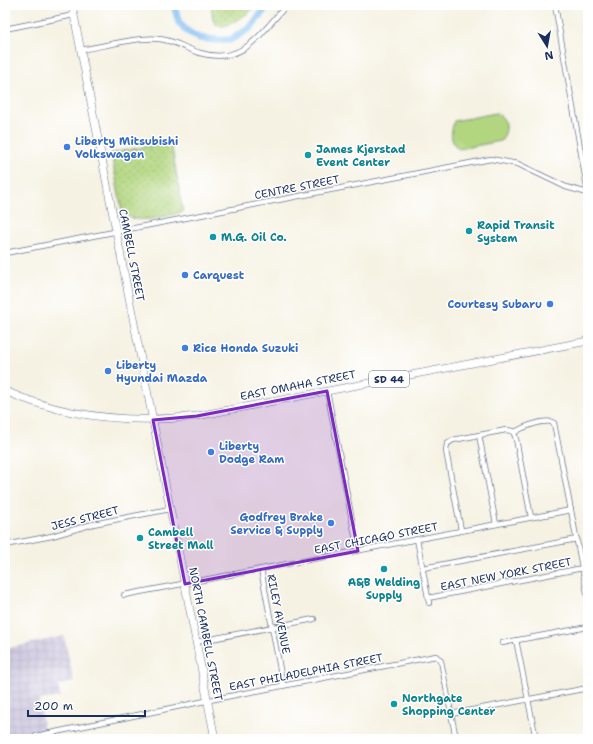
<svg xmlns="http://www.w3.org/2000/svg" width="593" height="744" viewBox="0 0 593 744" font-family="'Shantell Sans',sans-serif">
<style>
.industrial{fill:url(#industrial-grid)}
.park{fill:url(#park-dots);stroke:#66826e}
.pitch{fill:#b2d67f;stroke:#66826e}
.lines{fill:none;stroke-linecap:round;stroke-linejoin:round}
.river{stroke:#7fbef3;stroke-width:7}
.minor-casing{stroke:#68738d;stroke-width:6}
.primary-casing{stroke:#68738d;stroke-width:8}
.minor{stroke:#fff;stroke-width:4.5}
.primary{stroke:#fff;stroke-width:7}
.marked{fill:#7b2cbf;fill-opacity:0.2;stroke:#7b2cbf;stroke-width:3;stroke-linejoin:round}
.shop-dot{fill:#3f7fe0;stroke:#fff;stroke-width:1.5}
.culture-dot{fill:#0f9aa8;stroke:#fff;stroke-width:1.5}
.labels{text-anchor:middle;stroke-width:3;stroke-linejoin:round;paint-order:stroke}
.shield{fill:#fff;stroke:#5f6d8e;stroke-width:1}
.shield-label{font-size:10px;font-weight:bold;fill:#1b2f5e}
.shop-label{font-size:11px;font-weight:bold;fill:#366cbe;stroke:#fff;text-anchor:start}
.culture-label{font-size:11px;font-weight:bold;fill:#0d838f;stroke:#fff;text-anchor:start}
.street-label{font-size:11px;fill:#1b2f5e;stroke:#fff}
</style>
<defs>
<pattern id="industrial-grid" width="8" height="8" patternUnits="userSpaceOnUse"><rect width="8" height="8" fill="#c6c0da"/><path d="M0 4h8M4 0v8" fill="none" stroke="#aaa5be"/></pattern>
<pattern id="park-dots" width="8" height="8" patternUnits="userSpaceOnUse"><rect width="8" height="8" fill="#b2d67f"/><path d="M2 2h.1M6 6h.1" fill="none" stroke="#98b870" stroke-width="1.8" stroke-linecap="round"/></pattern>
</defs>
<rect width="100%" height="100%" fill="#fff"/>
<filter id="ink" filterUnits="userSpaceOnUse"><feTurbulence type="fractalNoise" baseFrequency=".025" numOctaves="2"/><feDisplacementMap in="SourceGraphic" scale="8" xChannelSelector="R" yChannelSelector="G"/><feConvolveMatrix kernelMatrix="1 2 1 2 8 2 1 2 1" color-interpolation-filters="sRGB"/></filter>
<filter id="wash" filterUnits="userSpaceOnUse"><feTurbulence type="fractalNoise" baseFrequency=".012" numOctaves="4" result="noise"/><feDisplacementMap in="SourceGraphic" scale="16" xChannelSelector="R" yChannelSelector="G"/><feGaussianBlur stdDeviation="0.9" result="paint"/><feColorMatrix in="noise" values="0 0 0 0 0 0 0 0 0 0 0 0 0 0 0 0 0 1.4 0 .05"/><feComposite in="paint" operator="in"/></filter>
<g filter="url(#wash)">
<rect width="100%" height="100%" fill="#f6f2e3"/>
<path class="industrial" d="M64 636 74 682 58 685 60 697 39 700 44 731 5 739V649Z"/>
<g class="park">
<path d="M211 5H257C251 11 222 35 215 23 211 19 213 11 211 5Z"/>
<path d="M171 142 183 212C166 215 134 228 122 211L111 153Z"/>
</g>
<path class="pitch" d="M496 113C509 120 508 131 501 141L459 149C449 142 451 132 454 121Z"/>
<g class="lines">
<g class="river">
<path d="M174 5 179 23 187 31 199 38 217 40H230L250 28 268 5"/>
<path d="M586 5 588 21"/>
</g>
</g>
</g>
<g filter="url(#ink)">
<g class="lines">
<g class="minor-casing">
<g id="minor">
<path d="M555 5 588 193"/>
<path d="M5 29 74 15"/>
<path d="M80 50C101 47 140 36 159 39 174 40 186 49 200 53 244 66 261 32 287 5"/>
<path d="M5 253 491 159 518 164 566 187 588 193"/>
<path d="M327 391 358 551"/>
<path d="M514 433C522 427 546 418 554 423L588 598"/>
<path d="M479 435 496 524"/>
<path d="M461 530 446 451 447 444 453 440 506 430 513 431 516 439 531 517"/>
<path d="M417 539 429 603"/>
<path d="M5 545 52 536 93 524 170 509"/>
<path d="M423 568 577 539"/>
<path d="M261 569 283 685"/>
<path d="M124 595 571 510"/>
<path d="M428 598 588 567"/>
<path d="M516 640 536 739"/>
<path d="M196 642 314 619"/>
<path d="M502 643 588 627"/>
<path d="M451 714 588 688"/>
<path d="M36 736 215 699 436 656 441 661 456 739"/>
</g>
</g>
<g class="primary-casing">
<g id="primary">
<path d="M72 5 215 739"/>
<path d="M5 391C67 418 130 424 197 416L588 341"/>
</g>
</g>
<use href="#minor" class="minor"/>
<use href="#primary" class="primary"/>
</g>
</g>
<path class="marked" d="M327 391 358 551 185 584 153 420 197 416Z"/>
<g class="shop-dot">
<circle cx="67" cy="147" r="4"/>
<circle cx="185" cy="275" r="4"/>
<circle cx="550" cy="304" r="4"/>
<circle cx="185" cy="348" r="4"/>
<circle cx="108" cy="371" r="4"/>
<circle cx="211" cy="452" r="4"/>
<circle cx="331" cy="523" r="4"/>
</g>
<g class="culture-dot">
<circle cx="308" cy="155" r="4"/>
<circle cx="469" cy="231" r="4"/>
<circle cx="213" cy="237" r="4"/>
<circle cx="140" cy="538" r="4"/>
<circle cx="384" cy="569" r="4"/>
<circle cx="394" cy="704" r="4"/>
</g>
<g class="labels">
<rect class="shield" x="369" y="371" width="40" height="16" rx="3"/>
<g class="shield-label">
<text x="389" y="383">SD 44</text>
</g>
<g class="shop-label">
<text x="75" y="145">Liberty Mitsubishi<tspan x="75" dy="13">Volkswagen</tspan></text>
<text x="193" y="279">Carquest</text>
<text x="542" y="308" text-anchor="end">Courtesy Subaru</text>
<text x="193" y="352">Rice Honda Suzuki</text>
<text x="116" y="369">Liberty<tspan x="116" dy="13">Hyundai Mazda</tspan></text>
<text x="219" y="450">Liberty<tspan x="219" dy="13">Dodge Ram</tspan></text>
<text x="323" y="521" text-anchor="end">Godfrey Brake<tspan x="323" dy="13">Service &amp; Supply</tspan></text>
</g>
<g class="culture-label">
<text x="316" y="153">James Kjerstad<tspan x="316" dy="13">Event Center</tspan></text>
<text x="477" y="229">Rapid Transit<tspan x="477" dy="13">System</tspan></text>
<text x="221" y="241">M.G. Oil Co.</text>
<text x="148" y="536">Cambell<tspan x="148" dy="13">Street Mall</tspan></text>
<text x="384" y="586" text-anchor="middle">A&amp;B Welding<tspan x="384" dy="13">Supply</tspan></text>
<text x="402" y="702">Northgate<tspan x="402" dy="13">Shopping Center</tspan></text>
</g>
<g class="street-label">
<text transform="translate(297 187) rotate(-11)" y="4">CENTRE STREET</text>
<text transform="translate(132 255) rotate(79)" y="4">CAMBELL STREET</text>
<text transform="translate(298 385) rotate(-11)" y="4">EAST OMAHA STREET</text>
<text transform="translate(85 518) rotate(-14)" y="4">JESS STREET</text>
<text transform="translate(376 538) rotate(-11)" y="4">EAST CHICAGO STREET</text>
<text transform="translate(506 574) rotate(-11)" y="4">EAST NEW YORK STREET</text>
<text transform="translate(279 614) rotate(79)" y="4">RILEY AVENUE</text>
<text transform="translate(206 634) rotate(79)" y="4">NORTH CAMBELL STREET</text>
<text transform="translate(306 672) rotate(-11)" y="4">EAST PHILADELPHIA STREET</text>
</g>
</g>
<rect width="593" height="744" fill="none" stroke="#fff" stroke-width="20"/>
<g transform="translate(547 46) rotate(169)" stroke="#ffffff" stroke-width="3" paint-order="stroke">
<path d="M0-3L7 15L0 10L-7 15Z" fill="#1b2f5e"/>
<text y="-6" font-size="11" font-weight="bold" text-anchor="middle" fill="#1b2f5e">N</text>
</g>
<path d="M28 710v6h117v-6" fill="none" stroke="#1b2f5e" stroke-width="2"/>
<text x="34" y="710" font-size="12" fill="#1b2f5e" stroke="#ffffff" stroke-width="3" paint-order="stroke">200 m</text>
</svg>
